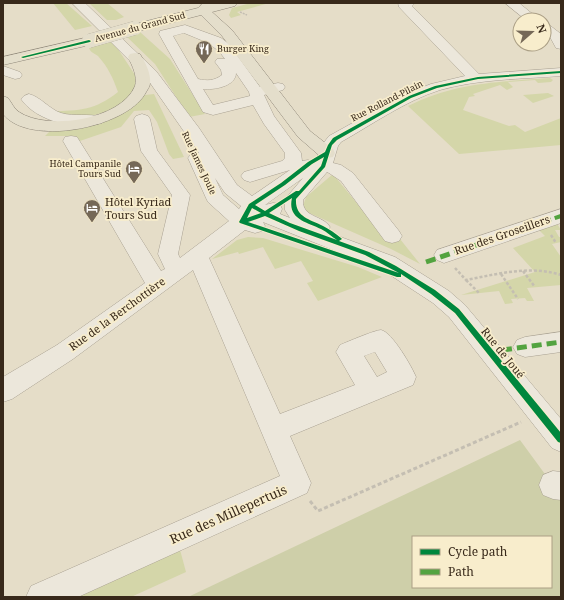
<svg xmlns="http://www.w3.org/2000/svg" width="564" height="600" viewBox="0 0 564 600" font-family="'Noto Serif',serif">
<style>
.green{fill:#d4d6a9}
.cemetery{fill:#cecfa9;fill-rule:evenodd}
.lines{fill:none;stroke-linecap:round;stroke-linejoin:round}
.minor-casing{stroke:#a9a192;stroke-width:1}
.major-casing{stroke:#8f8779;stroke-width:1}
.path-far2{stroke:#c4beb2;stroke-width:1.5;stroke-dasharray:2 1;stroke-linecap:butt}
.path-far1{stroke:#c4beb2;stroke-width:2.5;stroke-dasharray:3 2;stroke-linecap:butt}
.path{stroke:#c4beb2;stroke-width:3;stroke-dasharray:4 2.5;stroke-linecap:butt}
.minor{fill:#ece7db;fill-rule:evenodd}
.major{fill:#e4decb;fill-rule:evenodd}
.major-bridge-casing{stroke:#8f8779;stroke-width:14;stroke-linecap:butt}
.major-bridge{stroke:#e4decb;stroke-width:14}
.quiet-far1{stroke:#53a340;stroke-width:4;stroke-dasharray:8 4;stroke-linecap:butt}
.quiet{stroke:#53a340;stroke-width:5;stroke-dasharray:10 5;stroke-linecap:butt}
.cycleway-casing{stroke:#f8edcc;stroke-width:2}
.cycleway{fill:#00873e;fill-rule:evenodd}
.labels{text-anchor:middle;stroke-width:3.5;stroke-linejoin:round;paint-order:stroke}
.far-street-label{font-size:9px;fill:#38291a;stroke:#f8edcc}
.far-poi-label{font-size:9px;fill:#38291a;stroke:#f8edcc;text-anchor:start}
.poi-label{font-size:11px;fill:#38291a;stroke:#f8edcc;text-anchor:start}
.street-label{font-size:11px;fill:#38291a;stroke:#f8edcc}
.near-street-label{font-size:13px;fill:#38291a;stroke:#f8edcc}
</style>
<rect width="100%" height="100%" fill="#e5ddc8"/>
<g class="green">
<path d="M53 3H66L92 26 75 30Z"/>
<path d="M89 3H107L124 17 116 20H107Z"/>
<path d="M251 3H269L237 12 241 15 231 18 229 15 232 8Z"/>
<path d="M140 32 170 59 205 114 189 117 155 64 126 36Z"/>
<path d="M112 40 139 81 133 95 112 110 91 116H69L51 111C80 111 95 110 118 92 113 78 108 67 98 56 94 53 91 53 89 48L90 46Z"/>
<path d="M550 78 553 80 551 82 538 83 535 80 508 82 513 87 507 90 500 85 473 94 475 96 469 97 463 110 509 126 515 125 525 132 561 118V145L459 154 408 106C456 82 499 82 550 78Z"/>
<path d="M548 93 554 96 533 103 523 95Z"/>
<path d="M154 94 184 157 173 159 169 154 157 122 149 110 134 111 121 127 77 142 74 136H45L51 130 128 109 145 95Z"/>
<path d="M333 174 386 239H400L420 264 391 249 307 212 303 206 306 197Z"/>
<path d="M556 222 561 230H555L559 237H561V242L552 244 561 257V285L527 288 534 301H527L525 298 511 299 513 303 505 304 499 291 461 295 535 272 513 248 545 236 536 227Z"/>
<path d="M248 237 263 238 358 267 382 277 318 301 307 283 313 281 301 261 275 269 263 247 239 254 238 252 212 259 237 240Z"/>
<path d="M179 546 186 572 131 597H65Z"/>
</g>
<path class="cemetery" d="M520 440 561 496V597H188ZM413 537H551V587H413Z"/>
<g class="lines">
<g class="minor-casing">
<g id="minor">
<path d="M72 3H85L156 71 199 128 237 185 252 196 290 170 250 182 244 180 241 176 244 172 282 161 285 158V153L264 124 253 105 213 115 203 112 159 34 160 31 185 25 221 38 229 44 260 87 278 83 283 84 285 87 283 90 264 95 274 116 301 153 302 161 308 160 315 163 322 145 329 136 405 94 431 84 465 76 399 7 398 3H415L412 6 479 74 561 68V76C521 79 479 79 440 90 405 101 373 124 341 142L338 146 333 163 341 165 353 173 399 231 402 236 399 241 392 243 385 241 341 181 329 173 327 172 303 200C302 218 323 215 330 227L327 232 395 257 449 291 465 305 561 419V452L552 448 449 317 433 303 381 269 263 222 265 226 262 231 255 233 245 230 209 258 280 414 355 385 336 352 340 345C347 342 375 330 381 330 392 332 412 367 416 377L413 385 290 436 311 483 307 493 78 597H26L31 586 280 476 193 270 73 359 12 399 3 402V377L57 345 145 283 63 141 65 137 71 136 77 137 161 271 165 269 158 254 172 195 141 151 134 119 136 116 142 114 148 116 150 119 157 150 190 195 178 254 180 258 229 221 208 202 206 198 188 158 191 154 199 153 146 77ZM184 33C201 40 215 44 225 59H217L215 62 221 70 222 75C214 81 207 81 198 79L173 36ZM236 73 249 92 250 96 213 105 203 89C213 90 236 87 236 73ZM215 178 225 193 241 206 239 209 223 195ZM303 178 285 199V210L290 218 280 214 282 209 280 204 273 203 265 205ZM375 352 387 372 377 377 364 356Z"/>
<path d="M505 3H519L540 20H526Z"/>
<path d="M544 23 548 24 561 34V49L556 48 550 37 544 33Z"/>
<path d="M3 66 20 72 22 75 20 78 15 79 3 75Z"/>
<path d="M29 94C41 97 49 109 61 113 75 117 88 113 102 117L104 120 102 123C76 130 37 122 21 99L24 96Z"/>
<path d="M561 209V223L444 263 437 260 434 255 437 250Z"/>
<path d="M561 332V352L525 357 517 354 513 347 517 340 525 337Z"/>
<path d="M553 471 561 472V500L553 499 543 495 539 485 543 475Z"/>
</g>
</g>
<g class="major-casing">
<g id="major">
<path d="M203 3H237L235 6 212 12 232 30 310 131 333 149 335 153 333 157 327 158 321 157 298 137 222 36 201 15 135 32 131 31 129 28 131 25 198 8Z"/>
<path d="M89 37 94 38 96 41 94 44 3 65V57Z"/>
<path d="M135 53 140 54C145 62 151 73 150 83 150 87 147 90 145 94 125 128 29 147 3 114V96L8 98C12 103 14 109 19 112 47 131 121 120 135 86 138 77 132 65 128 57L130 54Z"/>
</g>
</g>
<path class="path-far2" d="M240 12 247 15"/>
<g class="path-far1">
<path d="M551 235 556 243"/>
<path d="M455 268 466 280C498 274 529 265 561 275"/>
<path d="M523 271 535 287"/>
<path d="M501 274 518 299"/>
<path d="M466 280 479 293"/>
</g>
<path class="path" d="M310 501 318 511 521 422"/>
<use href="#minor" class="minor"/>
<use href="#major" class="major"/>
<g class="major-bridge-casing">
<path id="major-bridge" d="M89 41 135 28"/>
</g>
<use href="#major-bridge" class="major-bridge"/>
<path class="quiet-far1" d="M532 226 561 216"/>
<g class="quiet">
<path d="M426 262 535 225"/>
<path d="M502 350 561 342"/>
</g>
<g class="cycleway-casing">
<g id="cycleway">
<path d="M89 40 91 41 90 42 23 58 21 57Z"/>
<path d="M561 71V73L478 79 437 88 411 98 337 140 332 145 325 167 296 199C295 217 309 219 323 226 329 229 335 233 341 238L342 239 339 241 369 252 396 266 435 290 459 309 561 433V443L558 442 455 313 431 294 401 274V277H397L240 223 239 222 249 204 281 183 308 162 325 152 328 145 333 138 409 96 435 86 478 77ZM324 157 321 166 299 191H296L265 211 255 205 285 185 312 164ZM292 198C287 219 307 222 321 229 327 232 332 237 337 240L290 223 269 213ZM252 208 261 213 247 218ZM265 216 299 231 365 255 399 273 248 222Z"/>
</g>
</g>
<use href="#cycleway" class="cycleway"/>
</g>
<defs>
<g id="restaurant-pin" transform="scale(0.9)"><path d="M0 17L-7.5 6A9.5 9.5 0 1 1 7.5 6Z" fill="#756857" stroke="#f8edcc"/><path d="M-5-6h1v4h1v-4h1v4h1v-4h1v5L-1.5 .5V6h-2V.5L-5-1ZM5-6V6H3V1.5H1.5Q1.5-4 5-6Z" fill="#fff"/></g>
<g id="hotel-pin" transform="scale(0.9)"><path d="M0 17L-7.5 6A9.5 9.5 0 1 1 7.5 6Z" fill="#756857" stroke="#f8edcc"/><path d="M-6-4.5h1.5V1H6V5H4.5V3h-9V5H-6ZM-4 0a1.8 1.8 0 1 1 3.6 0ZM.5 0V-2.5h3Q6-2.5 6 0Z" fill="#fff"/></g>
</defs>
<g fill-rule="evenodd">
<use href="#restaurant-pin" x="204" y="49"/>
<use href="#hotel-pin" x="134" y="169"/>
<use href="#hotel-pin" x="92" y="208"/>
</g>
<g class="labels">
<g class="far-street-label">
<text transform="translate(140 27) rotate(-15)" y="3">Avenue du Grand Sud</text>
<text transform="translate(387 101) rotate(-27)" y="3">Rue Rolland-Pilain</text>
<text transform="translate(199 163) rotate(65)" y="3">Rue James Joule</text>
</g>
<g class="far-poi-label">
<text x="217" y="52">Burger King</text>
<text x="121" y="167" text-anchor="end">Hôtel Campanile<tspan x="121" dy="10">Tours Sud</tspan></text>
</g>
<g class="poi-label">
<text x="105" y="206">Hôtel Kyriad<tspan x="105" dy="13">Tours Sud</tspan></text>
</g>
<g class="street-label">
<text transform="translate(502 235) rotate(-19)" y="4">Rue des Groseillers</text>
<text transform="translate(117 314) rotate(-36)" y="4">Rue de la Berchottière</text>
<text transform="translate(503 353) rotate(51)" y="4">Rue de Joué</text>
</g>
<g class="near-street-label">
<text transform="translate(228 514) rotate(-24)" y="5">Rue des Millepertuis</text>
</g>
</g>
<rect width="564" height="600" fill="none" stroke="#38291a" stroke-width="8"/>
<rect x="412" y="536" width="140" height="52" fill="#f8edcc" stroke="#ab9f85"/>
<rect x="420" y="549" width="20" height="6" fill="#00873e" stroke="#ab9f85"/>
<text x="448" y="556" font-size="12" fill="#38291a">Cycle path</text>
<rect x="420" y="569" width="20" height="6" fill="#53a340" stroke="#ab9f85"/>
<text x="448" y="576" font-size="12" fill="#38291a">Path</text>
<g transform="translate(532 32) rotate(70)"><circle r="19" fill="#f8edcc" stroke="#ab9f85"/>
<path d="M0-3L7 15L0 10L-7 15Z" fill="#756857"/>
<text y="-6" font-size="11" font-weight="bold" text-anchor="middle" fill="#38291a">N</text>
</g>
</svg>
